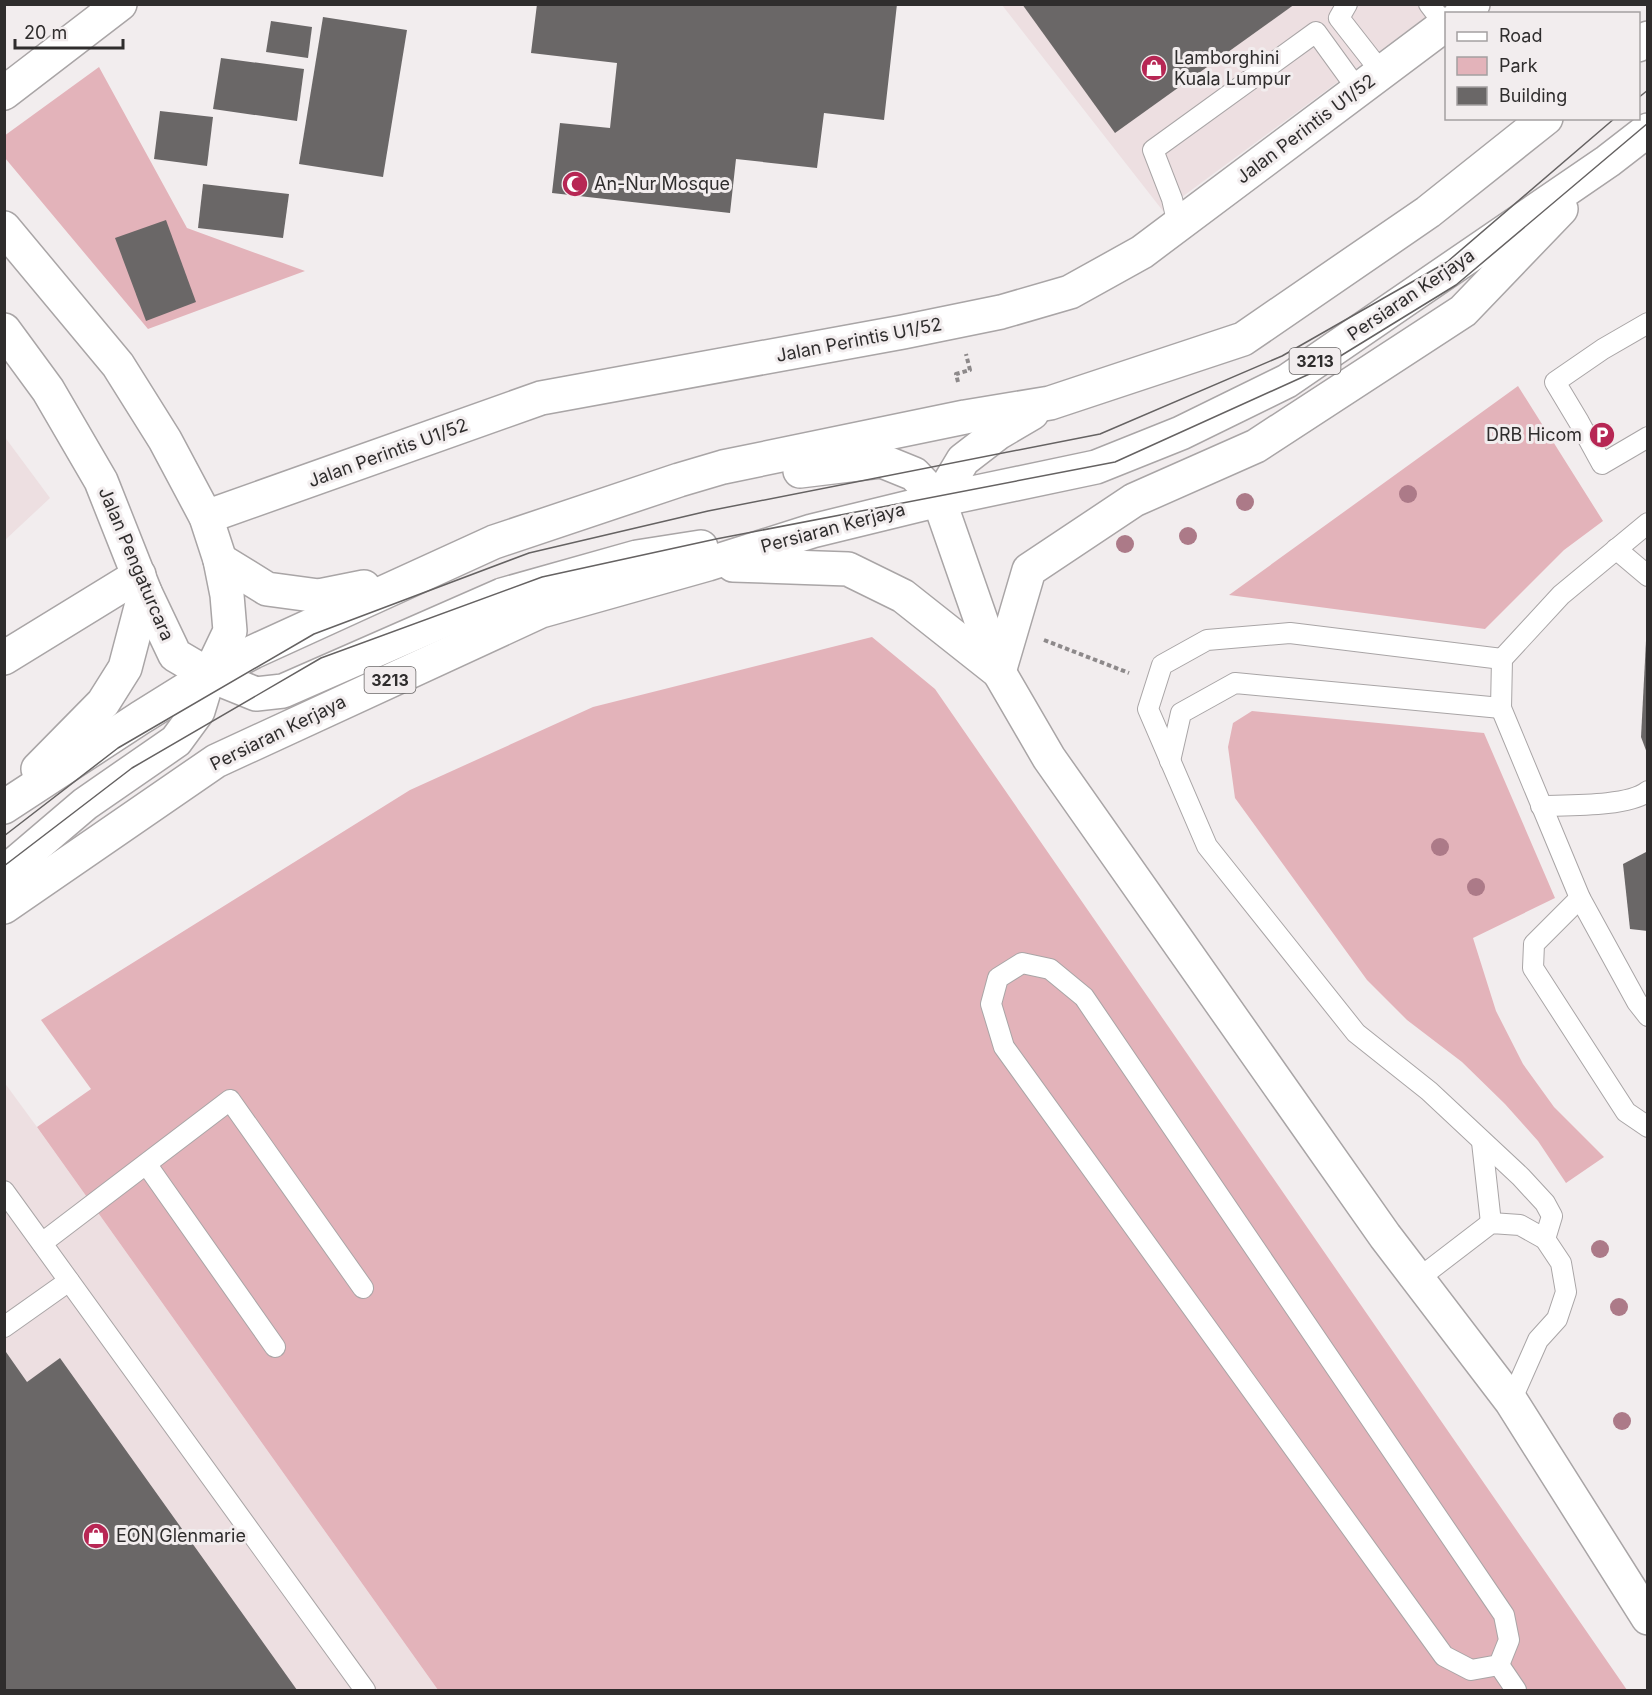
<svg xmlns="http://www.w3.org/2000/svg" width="1652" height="1695" viewBox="0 0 1652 1695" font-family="Inter,sans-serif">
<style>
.built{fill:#eddfe1}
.green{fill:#e3b3ba}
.building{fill:#6a6767}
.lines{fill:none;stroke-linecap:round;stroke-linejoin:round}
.lane-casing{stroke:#a9a5a6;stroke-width:22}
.street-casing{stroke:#a9a5a6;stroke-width:36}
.secondary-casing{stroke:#a9a5a6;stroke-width:36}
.primary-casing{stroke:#a9a5a6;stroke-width:36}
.path{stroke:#8d898a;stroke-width:4;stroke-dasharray:4.5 3;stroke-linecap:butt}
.lane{stroke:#fff;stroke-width:20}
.street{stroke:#fff;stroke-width:33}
.secondary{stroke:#fff;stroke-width:33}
.primary{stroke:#fff;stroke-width:33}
.tram{stroke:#656262;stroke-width:1.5}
.tree{fill:#ac7a88}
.labels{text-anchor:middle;stroke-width:6;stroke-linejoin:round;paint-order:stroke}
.shield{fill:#f2edee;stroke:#6a6767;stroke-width:1.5}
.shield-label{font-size:16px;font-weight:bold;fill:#2f2d2d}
.poi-label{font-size:18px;fill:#2f2d2d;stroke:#f2edee;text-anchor:start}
.street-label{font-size:18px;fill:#2f2d2d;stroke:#f2edee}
</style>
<rect width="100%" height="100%" fill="#f2edee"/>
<g class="built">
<path d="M1002 5H1442L1163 211Z"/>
<path d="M4 436 50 498 5 540H4Z"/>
<path d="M4 1082 37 1127 438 1690H5Z"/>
</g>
<g class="green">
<path d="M99 67 187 228 305 271 148 329 5 158 4 136Z"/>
<path d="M1518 386 1603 521 1564 550 1485 629 1229 595Z"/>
<path d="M872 637 935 689 1627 1690H438L37 1127 91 1089 41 1020 410 790 593 707Z"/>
<path d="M1252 711 1484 733 1555 898 1473 938 1496 1011 1523 1064 1554 1107 1604 1157 1566 1183 1538 1141 1505 1104 1462 1062 1407 1020 1367 980 1235 798 1228 747 1233 723Z"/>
</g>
<g class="building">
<path d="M537 4H897L884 120 824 113 817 168 736 159 730 213 552 193 560 123 610 128 617 63 531 53Z"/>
<path d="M1022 4H1295L1115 133Z"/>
<path d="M323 17 407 30 383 177 299 164Z"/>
<path d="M271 21 312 27 308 58 266 52Z"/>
<path d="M221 58 304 69 297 121 213 109Z"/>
<path d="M160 111 213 117 207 166 154 159Z"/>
<path d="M203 184 289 194 283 238 198 228Z"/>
<path d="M166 220 196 302 146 321 115 238Z"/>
<path d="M1646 641H1648L1647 753 1641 737Z"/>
<path d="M1648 851V931L1630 929 1623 864Z"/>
<path d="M6 1352 27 1382 60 1358 297 1690H5V1353Z"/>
</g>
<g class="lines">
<g class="lane-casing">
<g id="lane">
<path d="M1347 4 1339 18 1382 73"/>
<path d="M1429 4 1445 25"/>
<path d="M1178 225 1172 199 1153 150 1316 32 1358 90"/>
<path d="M1648 323 1603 349 1555 382 1579 422 1602 464 1648 437"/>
<path d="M1648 523 1561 595 1502 659 1501 708 1580 898 1637 1002 1648 1016"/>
<path d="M1616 549 1648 576"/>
<path d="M1502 659 1290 633 1207 640 1162 665 1148 709 1207 846 1356 1033 1429 1091 1521 1177 1545 1203 1552 1216 1545 1239"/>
<path d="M1170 761 1181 713 1235 683 1501 708"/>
<path d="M1541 806C1567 805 1629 807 1648 791"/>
<path d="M1580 898 1534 944 1533 968 1626 1112 1648 1127"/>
<path d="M1022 963 1050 969 1084 997 1504 1615 1509 1640 1499 1665 1471 1670 1444 1656 1004 1047 991 1004 998 978Z"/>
<path d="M1482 1142 1491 1223"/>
<path d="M147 1165 275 1347"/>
<path d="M4 1191 365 1690"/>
<path d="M42 1243 230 1100 363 1288"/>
<path d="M1418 1279 1491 1223 1520 1225 1545 1239 1561 1263 1566 1292 1557 1319 1538 1340 1511 1401"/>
<path d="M4 1327 69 1281"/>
<path d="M1499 1665 1516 1690"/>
</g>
</g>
<g class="street-casing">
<g id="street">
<path d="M1461 14 1473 4"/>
<path d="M4 93 120 4"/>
<path d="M939 500 999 672 1049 758 1385 1236 1511 1401 1648 1618"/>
<path d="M206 517 541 398 903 332 1001 312 1070 292 1142 252 1446 24"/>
<path d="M4 658 139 575"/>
</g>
</g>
<g class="secondary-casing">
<path id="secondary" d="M4 228 118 365 165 440 206 517 220 560 227 595 230 631 209 675 175 655 145 592 101 481 48 390 4 330"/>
</g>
<g class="primary-casing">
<g id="primary">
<path d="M1638 45 1648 38"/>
<path d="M800 471 882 461 914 474 939 500"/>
<path d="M939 500 963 460 998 433 1032 413"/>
<path d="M220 560 267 589 319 596 364 587"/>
<path d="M733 565 848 569 903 596 999 672 1029 570 1134 500 1256 446 1463 311 1561 209"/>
<path d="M209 675 256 694 283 691 502 595 637 557 701 547"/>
<path d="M38 769 103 703 125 668 145 592"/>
<path d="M4 807 140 718 209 675 253 652 494 542 679 480 723 467 965 417 1050 403 1243 339 1428 212 1546 118"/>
<path d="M4 873 85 804 176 741 198 711 209 675"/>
<path d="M4 907 216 761 541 611 708 564 812 531 939 500 1096 467 1181 433 1287 381 1608 161 1648 130"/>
</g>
</g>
<g class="path">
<path d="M958 382 956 374 970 370 966 354"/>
<path d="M1044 640 1129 673"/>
</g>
<use href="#lane" class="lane"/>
<use href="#street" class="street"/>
<use href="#secondary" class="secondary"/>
<use href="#primary" class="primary"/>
<g class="tram">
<path d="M1638 98 1648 90"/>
<path d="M4 836 118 748 314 634 529 553 708 511 1100 434 1282 356 1447 262 1615 118"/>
<path d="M4 866 132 768 321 658 542 577 716 539 1115 462 1316 371 1456 285 1648 123"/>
</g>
</g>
<g class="tree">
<circle cx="1408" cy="494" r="9"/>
<circle cx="1245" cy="502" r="9"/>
<circle cx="1188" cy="536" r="9"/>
<circle cx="1125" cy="544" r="9"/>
<circle cx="1440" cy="847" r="9"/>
<circle cx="1476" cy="887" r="9"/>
<circle cx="1600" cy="1249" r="9"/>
<circle cx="1619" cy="1307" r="9"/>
<circle cx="1622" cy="1421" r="9"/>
</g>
<defs>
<g id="shop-disc" transform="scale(1.35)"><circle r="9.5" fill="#b72754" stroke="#f2edee"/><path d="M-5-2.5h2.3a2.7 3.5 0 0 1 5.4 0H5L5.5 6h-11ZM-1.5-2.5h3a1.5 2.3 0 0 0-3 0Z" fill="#fff"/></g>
<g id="mosque-disc" transform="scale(1.35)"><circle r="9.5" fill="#b72754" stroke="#f2edee"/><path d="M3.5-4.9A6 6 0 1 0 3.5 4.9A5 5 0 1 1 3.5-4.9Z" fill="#fff"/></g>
<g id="parking-disc" transform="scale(1.35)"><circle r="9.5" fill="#b72754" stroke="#f2edee"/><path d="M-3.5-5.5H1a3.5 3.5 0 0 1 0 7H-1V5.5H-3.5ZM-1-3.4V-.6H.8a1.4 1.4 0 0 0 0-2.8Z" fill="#fff"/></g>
</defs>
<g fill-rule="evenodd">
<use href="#shop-disc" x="1154" y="68"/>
<use href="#mosque-disc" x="575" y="184"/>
<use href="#parking-disc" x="1602" y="435"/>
<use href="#shop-disc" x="96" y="1536"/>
</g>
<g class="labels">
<g class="shield">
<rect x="1289.5" y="348" width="51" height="26" rx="4.5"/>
<rect x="364.5" y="667" width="51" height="26" rx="4.5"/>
</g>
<g class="shield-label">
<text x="1315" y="367">3213</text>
<text x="390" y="686">3213</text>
</g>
<g class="poi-label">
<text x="1174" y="64">Lamborghini<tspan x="1174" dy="21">Kuala Lumpur</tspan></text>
<text x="594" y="190">An-Nur Mosque</text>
<text x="1582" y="441" text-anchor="end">DRB Hicom</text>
<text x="116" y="1542">EON Glenmarie</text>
</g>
<g class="street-label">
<text transform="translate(1306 129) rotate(-37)" y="6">Jalan Perintis U1/52</text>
<text transform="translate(1411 295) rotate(-34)" y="6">Persiaran Kerjaya</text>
<text transform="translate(859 340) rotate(-11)" y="6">Jalan Perintis U1/52</text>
<text transform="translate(388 453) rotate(-20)" y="6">Jalan Perintis U1/52</text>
<text transform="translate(833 528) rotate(-15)" y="6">Persiaran Kerjaya</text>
<text transform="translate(136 564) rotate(67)" y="6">Jalan Pengaturcara</text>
<text transform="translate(278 733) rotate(-26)" y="6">Persiaran Kerjaya</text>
</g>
</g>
<rect width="1652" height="1695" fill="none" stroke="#2f2d2d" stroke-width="12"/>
<rect x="1445" y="12" width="195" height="108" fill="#f2edee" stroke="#a4a0a1" stroke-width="1.5"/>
<rect x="1457" y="32" width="30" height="9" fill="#ffffff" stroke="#a4a0a1" stroke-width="1.5"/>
<text x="1499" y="42" font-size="18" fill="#2f2d2d">Road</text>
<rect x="1457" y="57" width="30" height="18" fill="#e3b3ba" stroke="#a4a0a1" stroke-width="1.5"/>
<text x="1499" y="72" font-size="18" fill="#2f2d2d">Park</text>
<rect x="1457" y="87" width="30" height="18" fill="#6a6767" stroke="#a4a0a1" stroke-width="1.5"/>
<text x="1499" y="102" font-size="18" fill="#2f2d2d">Building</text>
<path d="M15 39v9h108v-9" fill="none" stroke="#2f2d2d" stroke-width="3"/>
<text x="24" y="39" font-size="18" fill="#2f2d2d" stroke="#f2edee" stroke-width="4.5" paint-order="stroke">20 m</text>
</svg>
